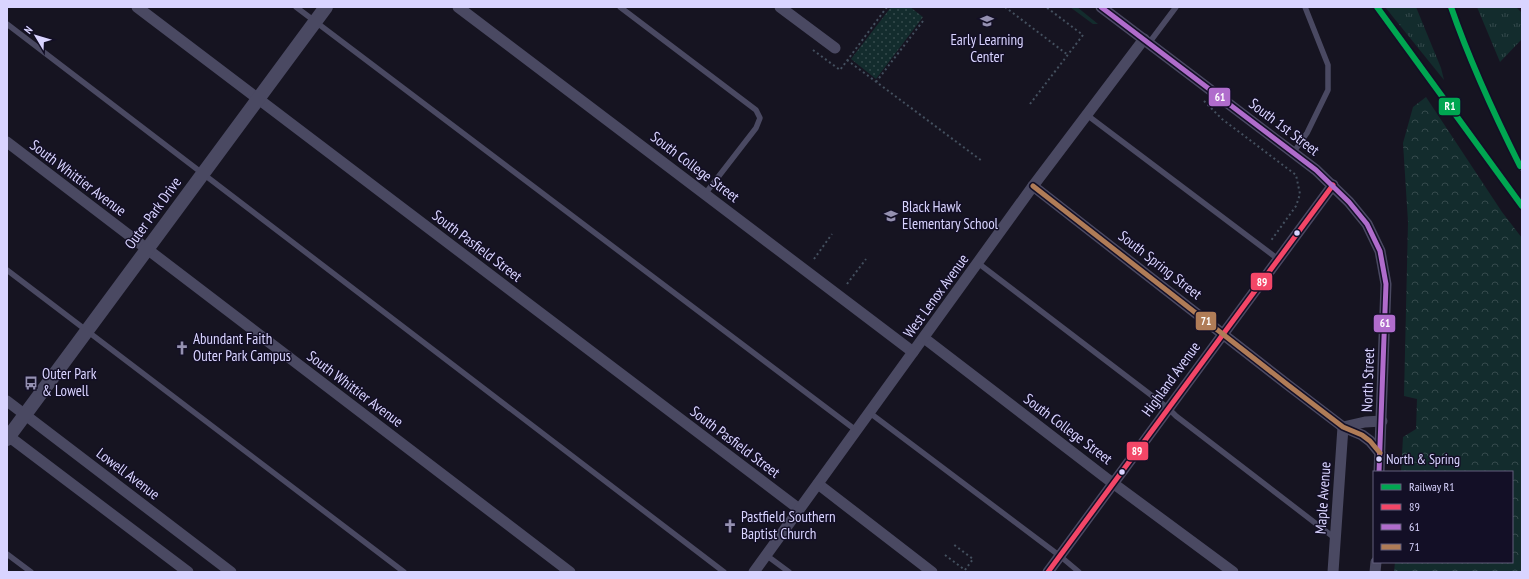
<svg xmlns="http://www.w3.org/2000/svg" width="1529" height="579" viewBox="0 0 1529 579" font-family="'PT Sans Narrow',sans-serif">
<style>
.grass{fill:url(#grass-tufts)}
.forest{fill:url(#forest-crowns)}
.park{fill:url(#park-dots)}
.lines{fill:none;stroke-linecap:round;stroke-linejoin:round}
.path{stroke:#44505f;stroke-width:2;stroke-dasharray:2 3;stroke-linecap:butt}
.service{stroke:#4a4962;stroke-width:5.5}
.minor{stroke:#4a4962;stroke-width:11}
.tertiary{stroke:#4a4962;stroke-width:14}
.rail-casing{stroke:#43596b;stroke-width:4.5}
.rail{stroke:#130f26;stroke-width:3;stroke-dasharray:9;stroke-linecap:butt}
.bus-1-casing{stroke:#130f26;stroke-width:8}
.bus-2-casing{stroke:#130f26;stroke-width:8}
.bus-3-casing{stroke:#130f26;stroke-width:8}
.bus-1{stroke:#f34667;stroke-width:5}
.bus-2{stroke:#b06ccc;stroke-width:5}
.bus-3{stroke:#b07c57;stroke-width:5}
.rail-1-casing{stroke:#130f26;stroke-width:9}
.rail-1{stroke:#00a651;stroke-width:6}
.bus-dot{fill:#d9d4ff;stroke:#130f26;stroke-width:1.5}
.labels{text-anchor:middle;stroke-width:3;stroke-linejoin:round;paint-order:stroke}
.bus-label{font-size:14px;fill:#d9d4ff;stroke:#130f26;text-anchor:start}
.poi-label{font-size:15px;fill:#d9d4ff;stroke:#130f26;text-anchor:start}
.street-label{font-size:15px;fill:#d9d4ff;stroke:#130f26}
.line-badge{stroke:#130f26;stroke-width:1.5}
.badge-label{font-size:11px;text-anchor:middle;font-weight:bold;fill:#fff}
</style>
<defs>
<pattern id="grass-tufts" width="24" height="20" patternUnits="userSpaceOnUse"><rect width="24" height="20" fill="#132c2d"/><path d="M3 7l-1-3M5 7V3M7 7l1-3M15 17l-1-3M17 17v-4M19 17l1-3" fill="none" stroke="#354a4c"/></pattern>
<pattern id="forest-crowns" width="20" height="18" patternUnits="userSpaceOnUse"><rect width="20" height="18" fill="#132c2d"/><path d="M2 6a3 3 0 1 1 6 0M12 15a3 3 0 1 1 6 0" fill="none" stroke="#354a4c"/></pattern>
<pattern id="park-dots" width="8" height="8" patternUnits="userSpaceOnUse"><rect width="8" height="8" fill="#132c2d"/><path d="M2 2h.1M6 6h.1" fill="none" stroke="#354a4c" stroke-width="1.8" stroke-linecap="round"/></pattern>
</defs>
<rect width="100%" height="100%" fill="#161421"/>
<g class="grass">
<path d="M1070 7H1077L1098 24H1093Z"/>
<path d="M1385 7H1416L1441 68 1444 80Z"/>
<path d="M1477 7H1516L1522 13V39L1500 62Z"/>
</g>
<path class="forest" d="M1426 97 1502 212 1522 238V572H1394L1395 562H1512V472H1401L1403 437 1416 429 1417 399 1404 396 1408 222 1403 143 1413 107Z"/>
<path class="park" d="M891 7H910L923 17 876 79 851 59Z"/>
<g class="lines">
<g class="path">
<path d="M1005 7 1068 55"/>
<path d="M813 50 840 70 887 7"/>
<path d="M847 60 982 161"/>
<path d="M876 82 923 21"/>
<path d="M1204 101 1222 119 1296 175 1300 194 1296 206 1270 242"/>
<path d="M1030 104 1083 35 1046 7"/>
<path d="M814 259 832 234"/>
<path d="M847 284 866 259"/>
<path d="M945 555 965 570 973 559 953 544"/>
</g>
<g class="service">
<path d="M296 7 857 431"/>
<path d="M620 7 756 110 760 118 756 128 705 194"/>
<path d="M7 24 724 572"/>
<path d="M1149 43 1176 7"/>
<path d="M1087 115 1278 259"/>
<path d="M1293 153 1307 133 1328 90V65L1305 7"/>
<path d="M978 263 1168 408 1176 416 1336 539"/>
<path d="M7 270 404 572"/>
<path d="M870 413 1060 556 1079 572"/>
<path d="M7 554 31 572"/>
<path d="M766 555 789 572"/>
</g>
<g class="minor">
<path d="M137 7 799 509"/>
<path d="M458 7 913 352"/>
<path d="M780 7 835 48"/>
<path d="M1101 7 1316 170 1349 202 1367 224 1380 251 1386 284 1379 472"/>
<path d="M7 142 570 572"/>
<path d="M1033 186 1288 385 1343 427 1362 435 1370 441 1380 453"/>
<path d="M924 338 1106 478 1233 572"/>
<path d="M7 401 231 572"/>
<path d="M1343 427 1365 422 1382 421"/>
<path d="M7 435 188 572"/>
<path d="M818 484 932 572"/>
<path d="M754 572 1033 186 1144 39"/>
<path d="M1048 572 1333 185"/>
<path d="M1333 572 1343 427"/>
<path d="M1375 572 1376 562"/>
</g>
<path class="tertiary" d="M7 439 326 7"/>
<g class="rail-casing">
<path id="rail" d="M1451 7C1470 63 1495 116 1522 169"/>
</g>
<use href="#rail" class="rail"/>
<g class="bus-1-casing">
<path id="bus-1" d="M1048 572 1333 185"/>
</g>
<g class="bus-2-casing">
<path id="bus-2" d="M1101 7 1316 170 1349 202 1367 224 1380 251 1386 284 1379 472"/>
</g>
<g class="bus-3-casing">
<path id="bus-3" d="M1033 186 1288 385 1343 427 1362 435 1370 441 1380 453"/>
</g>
<use href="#bus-1" class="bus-1"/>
<use href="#bus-2" class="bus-2"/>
<use href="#bus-3" class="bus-3"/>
<g class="rail-1-casing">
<g id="rail-1">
<path d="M1377 7 1522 206"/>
<path d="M1451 7C1470 62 1494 114 1520 166"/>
</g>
</g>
<use href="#rail-1" class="rail-1"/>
</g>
<defs>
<g id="school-bare" transform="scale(1.08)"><path d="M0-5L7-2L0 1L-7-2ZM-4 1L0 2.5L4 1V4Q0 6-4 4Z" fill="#9591b1" stroke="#130f26" stroke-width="2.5" paint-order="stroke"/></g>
<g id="church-bare" transform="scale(1.08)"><path d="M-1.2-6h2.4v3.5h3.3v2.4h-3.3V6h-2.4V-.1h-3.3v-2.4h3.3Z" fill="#9591b1" stroke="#130f26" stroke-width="2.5" paint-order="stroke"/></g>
<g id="bus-bare" transform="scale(1.08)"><path d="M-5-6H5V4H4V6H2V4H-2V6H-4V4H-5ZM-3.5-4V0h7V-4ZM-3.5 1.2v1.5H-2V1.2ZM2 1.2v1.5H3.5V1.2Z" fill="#9591b1" stroke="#130f26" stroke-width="2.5" paint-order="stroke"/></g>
</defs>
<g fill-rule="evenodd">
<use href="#school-bare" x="987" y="21"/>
<use href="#school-bare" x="891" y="216"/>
<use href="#church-bare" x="182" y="348"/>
<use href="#bus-bare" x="31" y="383"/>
<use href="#church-bare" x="730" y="526"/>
</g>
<g class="bus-dot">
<circle cx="1297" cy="233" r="3.5"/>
<circle cx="1379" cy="459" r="3.5"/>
<circle cx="1122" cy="472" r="3.5"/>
</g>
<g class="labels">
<g class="bus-label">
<text x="1386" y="464">North &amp; Spring</text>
</g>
<g class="poi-label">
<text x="987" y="45" text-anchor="middle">Early Learning<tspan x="987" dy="17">Center</tspan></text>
<text x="902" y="212">Black Hawk<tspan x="902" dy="17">Elementary School</tspan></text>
<text x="193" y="344">Abundant Faith<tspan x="193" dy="17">Outer Park Campus</tspan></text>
<text x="42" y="379">Outer Park<tspan x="42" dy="17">&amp; Lowell</tspan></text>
<text x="741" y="522">Pastfield Southern<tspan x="741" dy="17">Baptist Church</tspan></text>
</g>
<g class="street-label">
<text transform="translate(1284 127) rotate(37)" y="5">South 1st Street</text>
<text transform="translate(695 167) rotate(37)" y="5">South College Street</text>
<text transform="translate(78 178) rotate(37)" y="5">South Whittier Avenue</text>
<text transform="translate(153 213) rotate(-54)" y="5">Outer Park Drive</text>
<text transform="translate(477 246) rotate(37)" y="5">South Pasfield Street</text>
<text transform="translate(1160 265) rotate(38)" y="5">South Spring Street</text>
<text transform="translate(936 296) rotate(-54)" y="5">West Lenox Avenue</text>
<text transform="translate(1171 379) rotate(-54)" y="5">Highland Avenue</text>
<text transform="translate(1368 380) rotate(-88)" y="5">North Street</text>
<text transform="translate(355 389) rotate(37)" y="5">South Whittier Avenue</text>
<text transform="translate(1068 429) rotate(37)" y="5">South College Street</text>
<text transform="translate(735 442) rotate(37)" y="5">South Pasfield Street</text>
<text transform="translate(128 474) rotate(37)" y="5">Lowell Avenue</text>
<text transform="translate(1323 498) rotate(-86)" y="5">Maple Avenue</text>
</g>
</g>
<g class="line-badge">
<rect x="1208" y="87" width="23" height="20" rx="4" fill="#b06ccc"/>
<rect x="1438" y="97" width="23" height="19" rx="4" fill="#00a651"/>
<rect x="1250" y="272" width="23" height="19" rx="4" fill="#f34667"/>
<rect x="1195" y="311" width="22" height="20" rx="4" fill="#b07c57"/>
<rect x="1373" y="314" width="23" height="19" rx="4" fill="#b06ccc"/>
<rect x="1126" y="441" width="23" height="20" rx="4" fill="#f34667"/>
</g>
<g class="badge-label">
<text x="1220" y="101">61</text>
<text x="1450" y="110">R1</text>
<text x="1262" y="286">89</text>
<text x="1206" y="325">71</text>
<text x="1385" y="327">61</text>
<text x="1137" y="455">89</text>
</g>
<rect width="1529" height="579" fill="none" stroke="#d9d4ff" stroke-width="16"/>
<rect x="1373" y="471" width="140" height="92" fill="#130f26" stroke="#625e7d"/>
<rect x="1381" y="484" width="20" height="6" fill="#00a651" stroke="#625e7d"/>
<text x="1409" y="491" font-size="12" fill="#d9d4ff">Railway R1</text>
<rect x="1381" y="504" width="20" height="6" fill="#f34667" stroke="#625e7d"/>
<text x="1409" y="511" font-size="12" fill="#d9d4ff">89</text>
<rect x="1381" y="524" width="20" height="6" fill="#b06ccc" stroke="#625e7d"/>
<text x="1409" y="531" font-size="12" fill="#d9d4ff">61</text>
<rect x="1381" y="544" width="20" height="6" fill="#b07c57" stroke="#625e7d"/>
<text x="1409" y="551" font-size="12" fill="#d9d4ff">71</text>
<g transform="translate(36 36) rotate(308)" stroke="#130f26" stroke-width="3" paint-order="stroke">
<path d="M0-3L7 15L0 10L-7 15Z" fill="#d9d4ff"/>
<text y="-6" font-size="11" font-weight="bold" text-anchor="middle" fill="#d9d4ff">N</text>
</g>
</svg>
